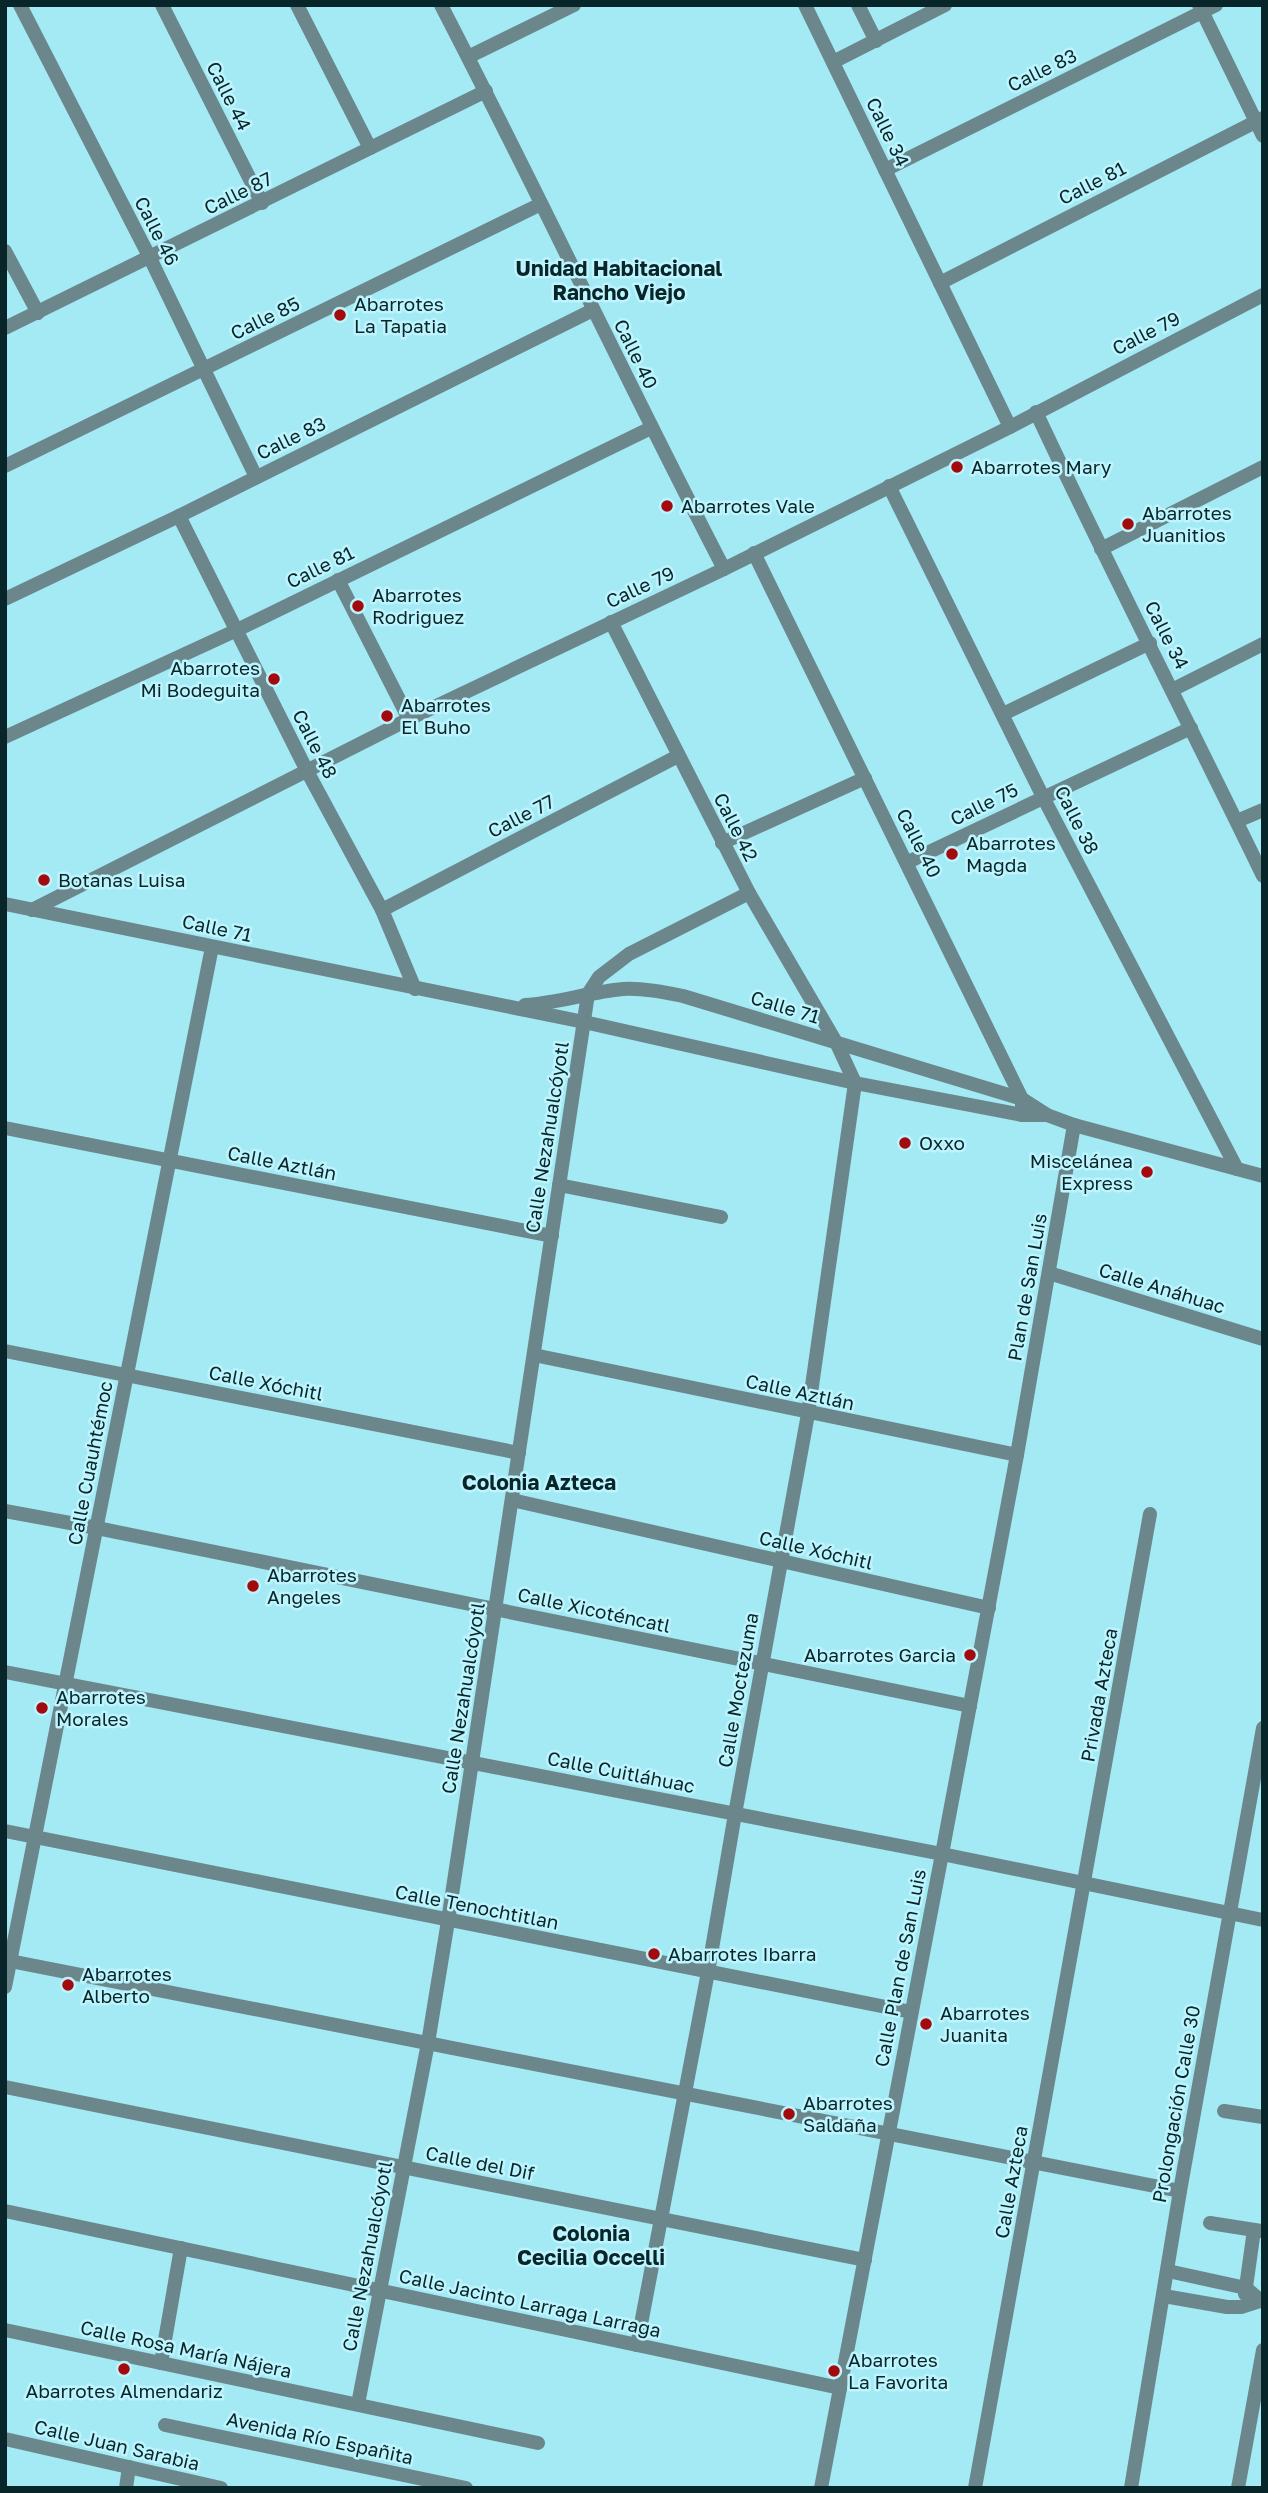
<svg xmlns="http://www.w3.org/2000/svg" width="1268" height="2493" viewBox="0 0 1268 2493" font-family="'Golos Text',sans-serif">
<style>
.lines{fill:none;stroke-linecap:round;stroke-linejoin:round}
.minor{stroke:#6c878c;stroke-width:14}
.tertiary{stroke:#6c878c;stroke-width:14}
.poi-dot{fill:#a30a0d;stroke:#bdf4fd;stroke-width:2.5}
.labels{text-anchor:middle;stroke-width:5;stroke-linejoin:round;paint-order:stroke}
.street-label{font-size:19px;fill:#08262a;stroke:#bdf4fd}
.poi-label{font-size:19px;fill:#08262a;stroke:#bdf4fd;text-anchor:start}
.neighbourhood-label{font-size:21px;font-weight:bold;fill:#08262a;stroke:#bdf4fd}
</style>
<rect width="100%" height="100%" fill="#a3eaf5"/>
<g class="lines">
<g class="minor">
<path d="M20 5 150 258 256 477"/>
<path d="M162 5 262 203"/>
<path d="M297 5 370 148"/>
<path d="M441 5C538 192 627 382 724 569"/>
<path d="M805 5 1010 427"/>
<path d="M858 5 876 41"/>
<path d="M1199 5 1263 136"/>
<path d="M468 57 574 5"/>
<path d="M833 62 945 5"/>
<path d="M885 170 1216 5"/>
<path d="M5 251 38 313"/>
<path d="M940 283 1263 118"/>
<path d="M5 328 486 91"/>
<path d="M1036 412C1109 568 1188 721 1263 876"/>
<path d="M5 466 541 204"/>
<path d="M889 486 1043 797 1237 1169"/>
<path d="M179 516 307 771 382 910 415 989"/>
<path d="M1101 549 1263 467"/>
<path d="M754 553 1022 1099V1115"/>
<path d="M338 580 409 719"/>
<path d="M5 599 179 516 593 310"/>
<path d="M611 622 749 893 837 1044 855 1083 808 1414 735 1814 708 1972 637 2345"/>
<path d="M1172 690 1263 644"/>
<path d="M1003 714 1150 643"/>
<path d="M5 737 237 630 651 428"/>
<path d="M1237 821 1263 810"/>
<path d="M722 843 865 778"/>
<path d="M908 862 1191 728"/>
<path d="M32 910 409 719 724 569 1010 427 1263 295"/>
<path d="M382 910 678 756"/>
<path d="M5 1128 552 1236"/>
<path d="M559 1185 721 1217"/>
<path d="M1049 1273 1263 1339"/>
<path d="M5 1351 519 1453"/>
<path d="M534 1355 1017 1455"/>
<path d="M512 1500 989 1608"/>
<path d="M5 1511 97 1528 970 1706"/>
<path d="M5 1672 942 1854 1017 1455 1074 1125"/>
<path d="M5 1831 911 2012"/>
<path d="M5 1960 1180 2191"/>
<path d="M5 1987 212 947"/>
<path d="M5 2087 865 2260"/>
<path d="M1224 2111 1263 2117"/>
<path d="M5 2211 840 2388"/>
<path d="M1210 2223 1261 2231"/>
<path d="M1168 2271 1246 2288 1260 2300"/>
<path d="M1245 2294 1254 2230"/>
<path d="M1164 2296 1227 2307H1241L1263 2300"/>
<path d="M5 2330 538 2443"/>
<path d="M161 2363 181 2248"/>
<path d="M358 2404 428 2043 448 1921 588 994 599 977 629 954 749 893"/>
<path d="M165 2425 466 2488"/>
<path d="M5 2439 221 2488"/>
<path d="M126 2488 129 2467"/>
<path d="M975 2488 1150 1514"/>
<path d="M1131 2488 1180 2191 1263 1728"/>
<path d="M1238 2488 1263 2350"/>
</g>
<g class="tertiary">
<path d="M5 904 584 1022 855 1083 1022 1115H1047"/>
<path d="M525 1005C558 1003 590 992 623 989 643 988 663 992 683 996L1022 1099 1047 1115 1074 1125 1263 1176"/>
<path d="M821 2488 942 1854 1263 1920"/>
</g>
</g>
<g class="poi-dot">
<circle cx="340" cy="315" r="7"/>
<circle cx="957" cy="467" r="7"/>
<circle cx="667" cy="506" r="7"/>
<circle cx="1128" cy="524" r="7"/>
<circle cx="358" cy="606" r="7"/>
<circle cx="274" cy="679" r="7"/>
<circle cx="387" cy="716" r="7"/>
<circle cx="952" cy="854" r="7"/>
<circle cx="44" cy="880" r="7"/>
<circle cx="905" cy="1143" r="7"/>
<circle cx="1147" cy="1172" r="7"/>
<circle cx="253" cy="1586" r="7"/>
<circle cx="970" cy="1655" r="7"/>
<circle cx="42" cy="1708" r="7"/>
<circle cx="654" cy="1954" r="7"/>
<circle cx="68" cy="1985" r="7"/>
<circle cx="926" cy="2024" r="7"/>
<circle cx="789" cy="2114" r="7"/>
<circle cx="124" cy="2369" r="7"/>
<circle cx="834" cy="2371" r="7"/>
</g>
<g class="labels">
<g class="street-label">
<text transform="translate(1042 70) rotate(-26)" y="7">Calle 83</text>
<text transform="translate(229 96) rotate(63)" y="7">Calle 44</text>
<text transform="translate(888 132) rotate(64)" y="7">Calle 34</text>
<text transform="translate(1092 183) rotate(-27)" y="7">Calle 81</text>
<text transform="translate(238 193) rotate(-26)" y="7">Calle 87</text>
<text transform="translate(157 231) rotate(63)" y="7">Calle 46</text>
<text transform="translate(265 318) rotate(-26)" y="7">Calle 85</text>
<text transform="translate(1146 333) rotate(-27)" y="7">Calle 79</text>
<text transform="translate(636 354) rotate(64)" y="7">Calle 40</text>
<text transform="translate(291 438) rotate(-26)" y="7">Calle 83</text>
<text transform="translate(320 567) rotate(-26)" y="7">Calle 81</text>
<text transform="translate(640 587) rotate(-25)" y="7">Calle 79</text>
<text transform="translate(1167 635) rotate(63)" y="7">Calle 34</text>
<text transform="translate(315 744) rotate(63)" y="7">Calle 48</text>
<text transform="translate(984 804) rotate(-26)" y="7">Calle 75</text>
<text transform="translate(521 816) rotate(-27)" y="7">Calle 77</text>
<text transform="translate(1077 820) rotate(63)" y="7">Calle 38</text>
<text transform="translate(736 827) rotate(63)" y="7">Calle 42</text>
<text transform="translate(919 843) rotate(63)" y="7">Calle 40</text>
<text transform="translate(217 928) rotate(12)" y="7">Calle 71</text>
<text transform="translate(785 1007) rotate(17)" y="7">Calle 71</text>
<text transform="translate(547 1137) rotate(-81)" y="7">Calle Nezahualcóyotl</text>
<text transform="translate(282 1163) rotate(11)" y="7">Calle Aztlán</text>
<text transform="translate(1027 1287) rotate(-80)" y="7">Plan de San Luis</text>
<text transform="translate(1162 1288) rotate(17)" y="7">Calle Anáhuac</text>
<text transform="translate(266 1383) rotate(11)" y="7">Calle Xóchitl</text>
<text transform="translate(800 1392) rotate(12)" y="7">Calle Aztlán</text>
<text transform="translate(90 1463) rotate(-79)" y="7">Calle Cuauhtémoc</text>
<text transform="translate(816 1550) rotate(13)" y="7">Calle Xóchitl</text>
<text transform="translate(594 1610) rotate(12)" y="7">Calle Xicoténcatl</text>
<text transform="translate(738 1690) rotate(-80)" y="7">Calle Moctezuma</text>
<text transform="translate(1099 1695) rotate(-80)" y="7">Privada Azteca</text>
<text transform="translate(463 1698) rotate(-81)" y="7">Calle Nezahualcóyotl</text>
<text transform="translate(621 1772) rotate(11)" y="7">Calle Cuitláhuac</text>
<text transform="translate(477 1907) rotate(11)" y="7">Calle Tenochtitlan</text>
<text transform="translate(900 1968) rotate(-79)" y="7">Calle Plan de San Luis</text>
<text transform="translate(1176 2104) rotate(-80)" y="7">Prolongación Calle 30</text>
<text transform="translate(480 2163) rotate(11)" y="7">Calle del Dif</text>
<text transform="translate(1011 2182) rotate(-80)" y="7">Calle Azteca</text>
<text transform="translate(367 2256) rotate(-79)" y="7">Calle Nezahualcóyotl</text>
<text transform="translate(530 2303) rotate(12)" y="7">Calle Jacinto Larraga Larraga</text>
<text transform="translate(186 2349) rotate(12)" y="7">Calle Rosa María Nájera</text>
<text transform="translate(320 2438) rotate(12)" y="7">Avenida Río Españita</text>
<text transform="translate(117 2445) rotate(13)" y="7">Calle Juan Sarabia</text>
</g>
<g class="poi-label">
<text x="354" y="311">Abarrotes<tspan x="354" dy="22">La Tapatia</tspan></text>
<text x="971" y="474">Abarrotes Mary</text>
<text x="681" y="513">Abarrotes Vale</text>
<text x="1142" y="520">Abarrotes<tspan x="1142" dy="22">Juanitios</tspan></text>
<text x="372" y="602">Abarrotes<tspan x="372" dy="22">Rodriguez</tspan></text>
<text x="260" y="675" text-anchor="end">Abarrotes<tspan x="260" dy="22">Mi Bodeguita</tspan></text>
<text x="401" y="712">Abarrotes<tspan x="401" dy="22">El Buho</tspan></text>
<text x="966" y="850">Abarrotes<tspan x="966" dy="22">Magda</tspan></text>
<text x="58" y="887">Botanas Luisa</text>
<text x="919" y="1150">Oxxo</text>
<text x="1133" y="1168" text-anchor="end">Miscelánea<tspan x="1133" dy="22">Express</tspan></text>
<text x="267" y="1582">Abarrotes<tspan x="267" dy="22">Angeles</tspan></text>
<text x="956" y="1662" text-anchor="end">Abarrotes Garcia</text>
<text x="56" y="1704">Abarrotes<tspan x="56" dy="22">Morales</tspan></text>
<text x="668" y="1961">Abarrotes Ibarra</text>
<text x="82" y="1981">Abarrotes<tspan x="82" dy="22">Alberto</tspan></text>
<text x="940" y="2020">Abarrotes<tspan x="940" dy="22">Juanita</tspan></text>
<text x="803" y="2110">Abarrotes<tspan x="803" dy="22">Saldaña</tspan></text>
<text x="848" y="2367">Abarrotes<tspan x="848" dy="22">La Favorita</tspan></text>
<text x="124" y="2398" text-anchor="middle">Abarrotes Almendariz</text>
</g>
<g class="neighbourhood-label">
<text x="619" y="276">Unidad Habitacional<tspan x="619" dy="24">Rancho Viejo</tspan></text>
<text x="539" y="1490">Colonia Azteca</text>
<text x="591" y="2241">Colonia<tspan x="591" dy="24">Cecilia Occelli</tspan></text>
</g>
</g>
<rect width="1268" height="2493" fill="none" stroke="#08262a" stroke-width="14"/>
</svg>
